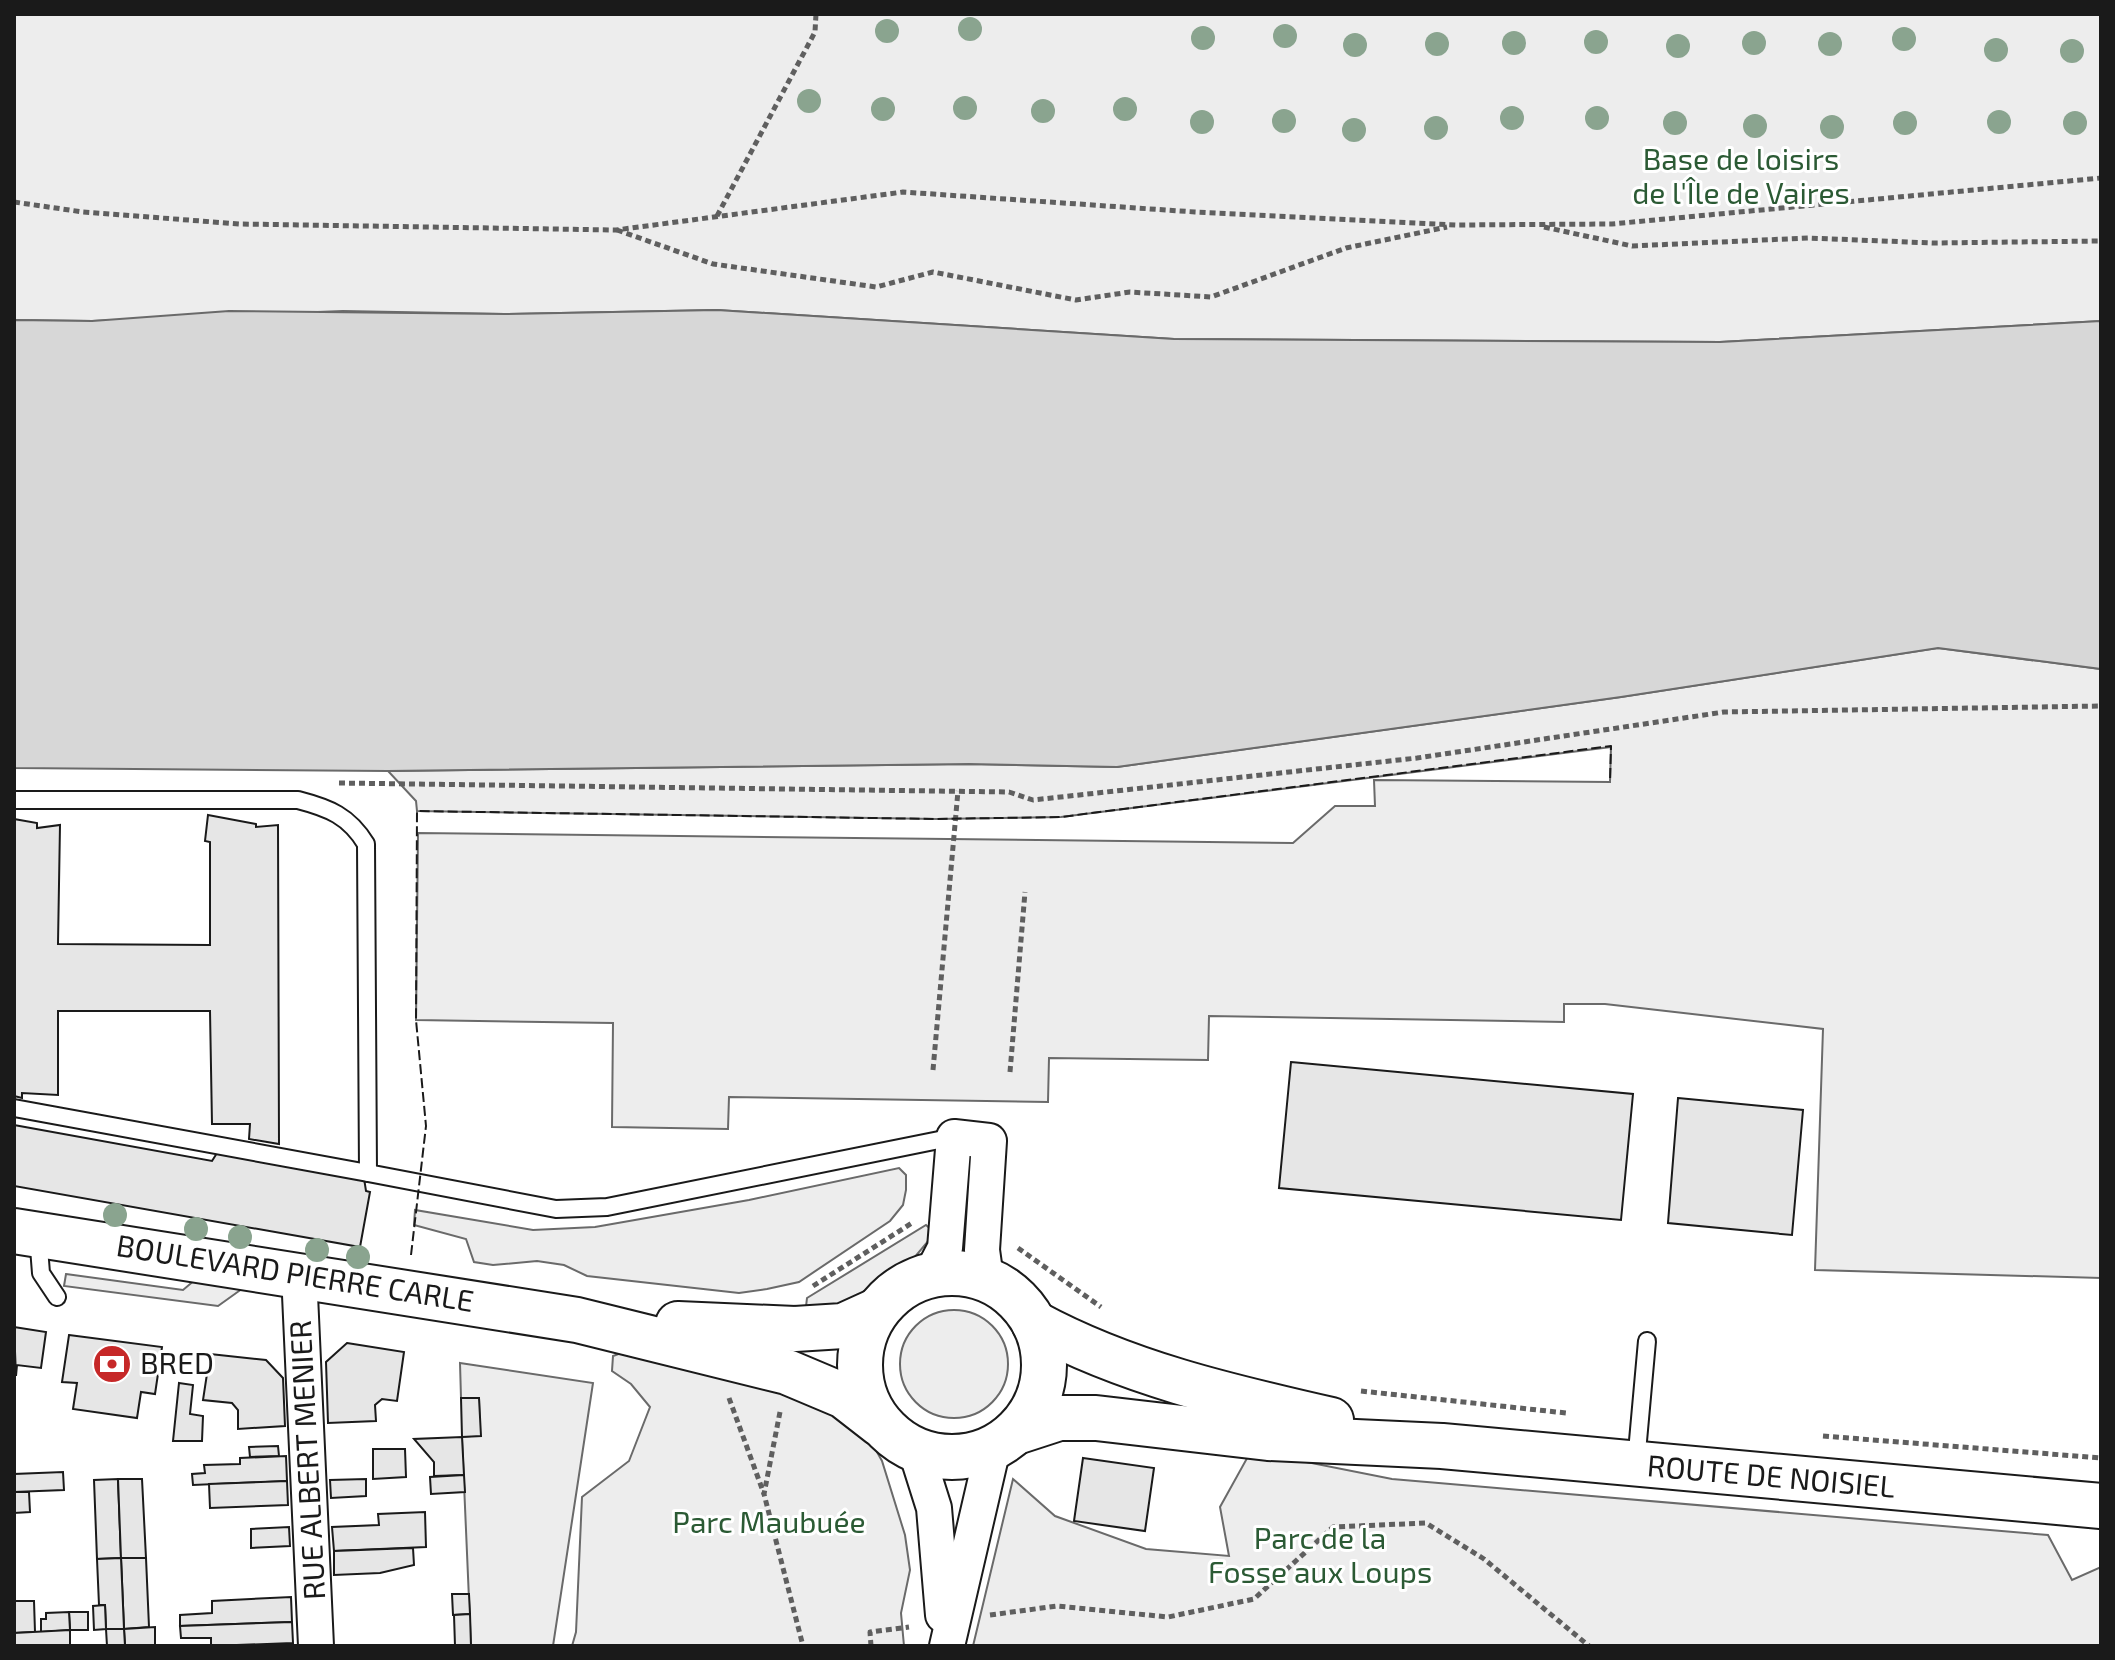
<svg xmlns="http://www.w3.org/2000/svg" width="2115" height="1660" viewBox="0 0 2115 1660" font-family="'Exo 2',sans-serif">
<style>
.built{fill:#ededed;stroke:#6a6a6a;stroke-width:2}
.water{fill:#d7d7d7;stroke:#6a6a6a;stroke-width:2}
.building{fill:#e6e6e6;stroke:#1a1a1a;stroke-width:2}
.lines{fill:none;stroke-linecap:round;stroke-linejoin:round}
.lane-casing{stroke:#1a1a1a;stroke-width:20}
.street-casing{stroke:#1a1a1a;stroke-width:38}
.primary-casing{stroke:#1a1a1a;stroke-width:48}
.path{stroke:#5f5f5f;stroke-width:5;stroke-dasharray:6 4;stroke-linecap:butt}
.lane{stroke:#fff;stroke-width:16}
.street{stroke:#fff;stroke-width:34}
.primary{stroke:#fff;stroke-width:44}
.fence{stroke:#1a1a1a;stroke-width:2;stroke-dasharray:10 4;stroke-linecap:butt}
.tree{fill:#8aa48f}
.labels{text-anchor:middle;stroke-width:6;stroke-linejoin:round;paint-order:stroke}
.park-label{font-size:30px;fill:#2b5a34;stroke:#fff}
.street-label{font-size:30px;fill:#1a1a1a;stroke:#fff}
.poi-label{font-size:30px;fill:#1a1a1a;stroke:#fff;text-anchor:start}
</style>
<rect width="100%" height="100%" fill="#fff"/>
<g class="built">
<path d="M14 14H2101V321L1720 342 1174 339 717 310 504 314 343 311 92 321 14 320Z"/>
<path d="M1938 648 2101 669V1278L1815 1270 1823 1029 1605 1004H1564V1022L1209 1016 1208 1060 1049 1058 1048 1102 729 1097 728 1129 612 1127 613 1023 416 1020 418 833 1293 843 1335 806H1375L1374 780 1610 782 1611 747 1061 817 936 819 417 811 416 801 388 771 969 764 1117 767 1621 697Z"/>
<path d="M899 1168 906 1175V1190L903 1205 890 1221 799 1282 767 1289 739 1293 587 1276 564 1265 537 1261 493 1265 474 1262 466 1239 414 1225 415 1210 533 1230 595 1227 749 1200Z"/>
<path d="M926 1225 935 1233 914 1258 898 1266 848 1306 805 1315 807 1298Z"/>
<path d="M66 1274 183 1290 196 1279 246 1286 218 1306 64 1286Z"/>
<circle cx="954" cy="1364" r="54"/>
<path d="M632 1349 784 1384 867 1434 882 1461 905 1535 910 1570 901 1613 904 1646H572L576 1632 582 1497 629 1461 650 1407 631 1384 612 1371 613 1356Z"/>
<path d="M460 1363 593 1383 553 1646H471L462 1437 480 1435 479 1398H461Z"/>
<path d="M1251 1451 1392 1479 2048 1535 2072 1580 2101 1567V1646H973L1013 1479 1055 1516 1146 1549 1229 1556 1220 1507Z"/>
</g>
<path class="water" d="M717 310 1174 339 1720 342 2101 321V669L1938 648 1621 697 1117 767 969 764 388 771 14 768V320L92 321 229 311 504 314Z"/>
<g class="building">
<path d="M208 815 256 824V827L278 825 279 1144 249 1139 250 1124H212L210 1011H58V1095L22 1093V1098L14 1096V819L37 823V828L60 825 58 944 210 945V842L205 841Z"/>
<path d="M1291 1062 1633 1094 1621 1220 1279 1188Z"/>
<path d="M1678 1098 1803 1110 1792 1235 1668 1223Z"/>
<path d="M14 1125 212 1161 217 1153 364 1178 366 1191 370 1192 360 1247 14 1186Z"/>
<path d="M14 1327 46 1332 41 1368 17 1365 16 1376Z"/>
<path d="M69 1335 162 1347 155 1394 141 1392 137 1418 73 1409 77 1383 62 1382Z"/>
<path d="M347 1343 404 1352 397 1401 382 1399 375 1405 376 1421 328 1423 326 1362Z"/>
<path d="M210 1354 266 1360 283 1378 285 1426 238 1429V1410L232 1403 203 1400Z"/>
<path d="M179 1383 193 1385 190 1414 203 1416 202 1441H173Z"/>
<path d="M461 1398H479L481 1436 462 1437Z"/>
<path d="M462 1437 464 1475 434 1476V1462L414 1439Z"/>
<path d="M278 1446 279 1456 250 1457 249 1447Z"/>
<path d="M373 1449H405L406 1477 373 1479Z"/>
<path d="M286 1456 287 1481 193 1485 192 1474 205 1473 204 1465 240 1464V1458Z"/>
<path d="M1083 1458 1154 1468 1145 1531 1074 1521Z"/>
<path d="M63 1472 64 1490 14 1492V1474Z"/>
<path d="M464 1475 465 1492 431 1494 430 1477Z"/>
<path d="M118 1479 121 1558 97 1559 94 1480Z"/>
<path d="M118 1479H142L146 1558H121Z"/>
<path d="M366 1479V1496L331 1498 330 1480Z"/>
<path d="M287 1481 288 1505 210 1508 209 1484Z"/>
<path d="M14 1492H29L30 1512 14 1513Z"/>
<path d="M425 1512 426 1547 334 1551 332 1527 379 1525 378 1514Z"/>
<path d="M289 1527 290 1546 251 1548V1529Z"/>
<path d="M413 1548 414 1565 380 1573 334 1575V1551Z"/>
<path d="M121 1558H146L149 1627 124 1629Z"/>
<path d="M121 1558 124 1629H106L105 1605H99L97 1559Z"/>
<path d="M452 1594H469L470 1614 453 1615Z"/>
<path d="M291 1597 292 1622 180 1626V1615L212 1613V1601Z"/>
<path d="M14 1601H34L35 1632 14 1633Z"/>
<path d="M105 1605 106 1629 94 1630 93 1606Z"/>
<path d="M69 1612H88V1630H70Z"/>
<path d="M69 1612 70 1630 41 1632V1619H46V1613Z"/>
<path d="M470 1614 471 1646H455L454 1615Z"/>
<path d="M292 1622 293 1643 211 1646V1638H181L180 1626Z"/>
<path d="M155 1627V1646H125L124 1629Z"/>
<path d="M106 1629H124L125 1646H107Z"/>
<path d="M70 1630V1646H14V1633Z"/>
</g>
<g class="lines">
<g class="lane-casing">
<g id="lane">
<path d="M14 800H298C329 808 349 816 366 844L368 1173 556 1209 607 1207 954 1137"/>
<path d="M14 1108 368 1173"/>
<path d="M38 1235 41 1273 57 1297"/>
<path d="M1636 1463 1647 1341"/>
</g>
</g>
<g class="street-casing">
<g id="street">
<path d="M299 1273 316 1646"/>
<path d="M931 1275 945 1248 954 1137 989 1141 982 1250 986 1279"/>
<path d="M916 1451 934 1508 943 1615"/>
<path d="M947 1646 993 1448"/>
</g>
</g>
<g class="primary-casing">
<g id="primary">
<path d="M14 1231 577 1320 787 1372 844 1396 880 1424"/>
<circle cx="952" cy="1365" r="92"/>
<path d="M1034 1323C1126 1373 1230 1397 1331 1420"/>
<path d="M678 1324 795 1329 843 1326 876 1311"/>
<path d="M1016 1432 1059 1418H1096L1268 1438 1442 1446 2101 1506"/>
</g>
</g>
<g class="path">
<path d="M14 202 83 212 240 224 616 230 903 192 1195 212 1456 225 1612 224 2101 178"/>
<path d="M717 216 815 32 816 14"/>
<path d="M1544 227 1632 246 1808 238 1933 243 2101 241"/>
<path d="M617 230 713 264 876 287 933 272 1076 300 1130 292 1211 297 1346 248 1447 227"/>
<path d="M339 783 1009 792 1033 800 1417 758 1724 712 2101 706"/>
<path d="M933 1070 958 791"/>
<path d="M1010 1072 1025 892"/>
<path d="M1018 1248 1101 1307"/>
<path d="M813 1286 912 1223"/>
<path d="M1361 1391 1566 1413"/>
<path d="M729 1398 764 1494"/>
<path d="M780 1412 764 1494 803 1646"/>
<path d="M1823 1436 2101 1458"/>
<path d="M990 1615 1057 1606 1168 1617 1254 1599 1333 1527 1426 1523 1484 1559 1589 1646"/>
<path d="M871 1646 870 1632 909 1627"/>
</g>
<use href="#lane" class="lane"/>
<use href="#street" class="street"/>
<use href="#primary" class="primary"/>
<path class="fence" d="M411 1255 426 1126 416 1020 417 811 936 819 1061 817 1611 746 1610 782"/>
</g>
<g class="tree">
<circle cx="970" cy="29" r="12"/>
<circle cx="887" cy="31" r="12"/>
<circle cx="1285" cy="36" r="12"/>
<circle cx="1203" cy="38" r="12"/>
<circle cx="1904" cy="39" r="12"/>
<circle cx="1596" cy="42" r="12"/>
<circle cx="1514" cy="43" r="12"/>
<circle cx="1754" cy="43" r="12"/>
<circle cx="1437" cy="44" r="12"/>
<circle cx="1830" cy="44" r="12"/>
<circle cx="1355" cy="45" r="12"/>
<circle cx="1678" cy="46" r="12"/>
<circle cx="1996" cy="50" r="12"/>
<circle cx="2072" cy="51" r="12"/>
<circle cx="809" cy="101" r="12"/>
<circle cx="965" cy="108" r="12"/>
<circle cx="883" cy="109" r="12"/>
<circle cx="1125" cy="109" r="12"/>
<circle cx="1043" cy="111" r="12"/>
<circle cx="1512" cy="118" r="12"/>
<circle cx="1597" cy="118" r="12"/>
<circle cx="1284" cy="121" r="12"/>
<circle cx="1202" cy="122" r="12"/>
<circle cx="1999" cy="122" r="12"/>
<circle cx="1675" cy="123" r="12"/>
<circle cx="1905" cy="123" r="12"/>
<circle cx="2075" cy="123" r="12"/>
<circle cx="1755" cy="126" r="12"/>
<circle cx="1832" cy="127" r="12"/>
<circle cx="1436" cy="128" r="12"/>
<circle cx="1354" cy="130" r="12"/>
<circle cx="115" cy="1215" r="12"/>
<circle cx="196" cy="1229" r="12"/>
<circle cx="240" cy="1237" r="12"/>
<circle cx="317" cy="1250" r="12"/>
<circle cx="358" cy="1257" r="12"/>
</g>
<defs>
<g id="bank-disc" transform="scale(2)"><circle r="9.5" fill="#c62828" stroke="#fff"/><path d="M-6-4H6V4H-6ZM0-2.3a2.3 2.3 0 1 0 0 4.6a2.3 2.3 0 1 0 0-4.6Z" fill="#fff"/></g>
</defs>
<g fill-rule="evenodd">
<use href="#bank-disc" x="112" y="1364"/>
</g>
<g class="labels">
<g class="park-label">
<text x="1741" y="170">Base de loisirs<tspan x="1741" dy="34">de l'Île de Vaires</tspan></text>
<text x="769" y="1533">Parc Maubuée</text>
<text x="1320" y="1549">Parc de la<tspan x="1320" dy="34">Fosse aux Loups</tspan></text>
</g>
<g class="street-label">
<text transform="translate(295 1274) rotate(9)" y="10">BOULEVARD PIERRE CARLE</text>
<text transform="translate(308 1460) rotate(-93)" y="10">RUE ALBERT MENIER</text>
<text transform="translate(1771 1477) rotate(5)" y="10">ROUTE DE NOISIEL</text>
</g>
<g class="poi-label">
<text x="140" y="1374">BRED</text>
</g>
</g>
<rect width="2115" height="1660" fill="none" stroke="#1a1a1a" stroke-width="32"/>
</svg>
